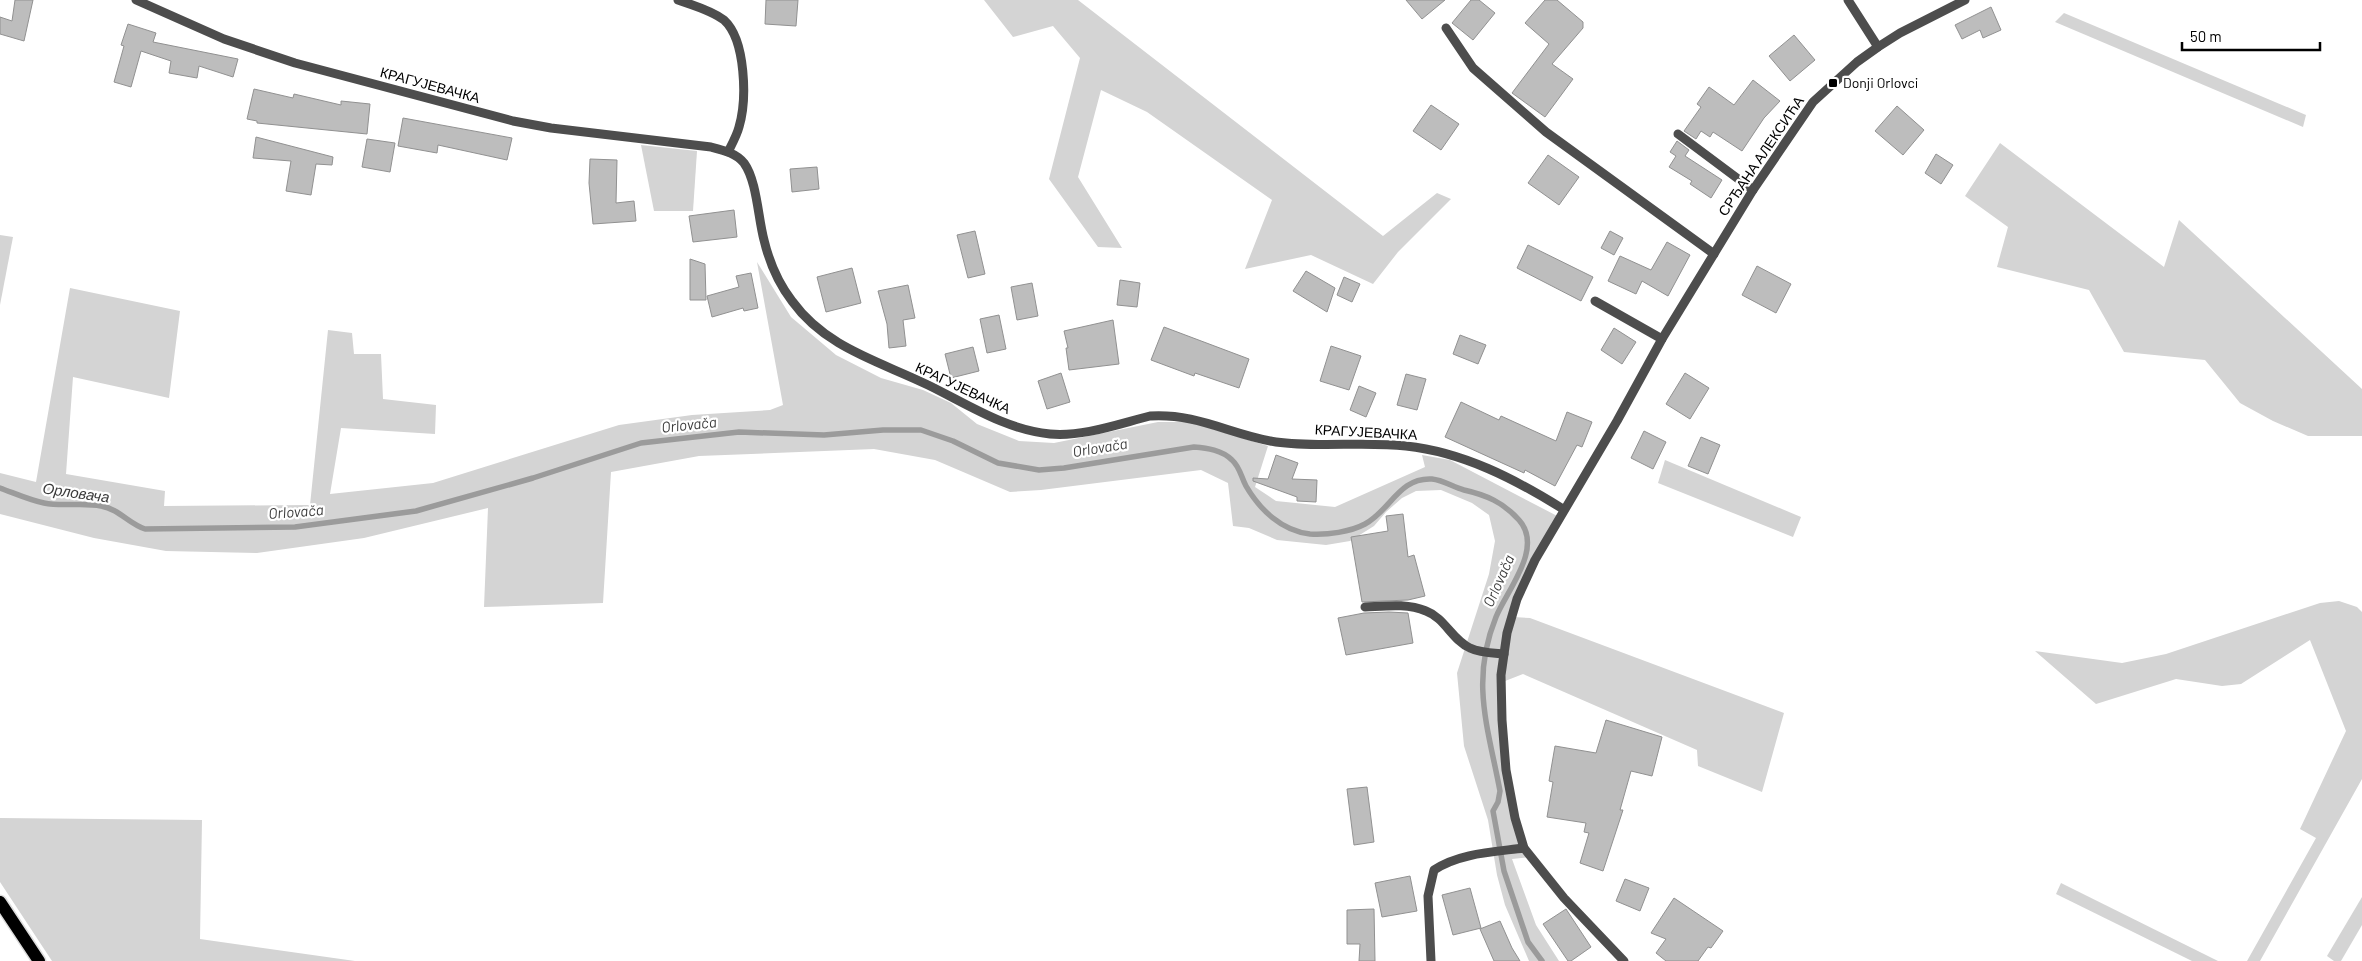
<svg xmlns="http://www.w3.org/2000/svg" width="2362" height="961" viewBox="0 0 2362 961" font-family="Barlow,sans-serif">
<style>
.green{fill:#d4d4d4}
.lines{fill:none;stroke-linecap:round;stroke-linejoin:round}
.stream{stroke:#9b9b9b;stroke-width:5.5}
.building{fill:#bdbdbd;stroke:#919191}
.major-casing{stroke:#dbdbdb;stroke-width:15}
.minor{stroke:#4d4d4d;stroke-width:9}
.major{stroke:#000;stroke-width:12}
.poi-dot{fill:#000;stroke:#fff;stroke-width:2}
.labels{text-anchor:middle;stroke-width:4.5;stroke-linejoin:round;paint-order:stroke}
.poi-label{font-size:14px;fill:#000;stroke:#fff;text-anchor:start}
.street-label{font-size:14px;fill:#000;stroke:#fff}
.water-label{font-size:15px;font-style:italic;fill:#3c3c3c;stroke:#fff}
</style>
<rect width="100%" height="100%" fill="#fff"/>
<g class="green">
<path d="M984 0H1078L1383 236 1437 193 1451 199 1398 252 1373 284 1311 255 1245 269 1272 200 1147 112 1101 90 1078 177 1122 248 1098 247 1049 179 1080 58 1053 26 1013 37Z"/>
<path d="M2064 13 2306 115 2303 127 2055 22Z"/>
<path d="M2000 143 2164 267 2179 220 2362 389V436H2308L2273 421 2240 403 2205 360 2124 352 2089 290 1997 267 2008 227 1965 196Z"/>
<path d="M641 145 697 151 693 211H654Z"/>
<path d="M0 235 13 237 0 305Z"/>
<path d="M757 262 791 317 836 355 881 378 923 390 951 403 977 424 1019 441 1054 443 1158 422H1190L1268 446 1255 487 1276 501 1335 507 1425 467 1422 455 1450 460 1561 518 1532 572 1513 617 1530 618 1784 713 1762 792 1698 766 1697 750 1523 674 1500 683 1505 770 1530 857 1512 859 1536 925 1559 961H1529L1505 905 1497 875 1488 820 1464 746 1457 673 1489 574 1495 541 1489 515 1472 503 1441 490 1416 491 1402 498 1386 512 1374 526 1350 541 1326 545 1277 540 1249 528 1233 526 1228 483 1201 470 1041 490 1010 492 935 460 874 449 699 456 611 472 603 603 484 607 488 508 364 538 257 553 166 551 94 538 0 514V473L36 482 70 288 180 311 169 398 73 377 66 474 165 491 164 506 310 505 328 330 352 333 354 354H381L383 399 436 405 435 434 341 428 330 494 433 483 619 425 692 415 770 410 783 405Z"/>
<path d="M1665 460 1801 517 1793 537 1658 483Z"/>
<path d="M2339 601 2357 607 2362 612V779L2260 961H2247L2316 838 2300 829 2346 731 2310 640 2241 684 2222 686 2176 679 2096 704 2035 651 2122 663 2166 654 2320 603Z"/>
<path d="M0 818 202 820 200 939 355 961H52L0 882Z"/>
<path d="M2061 883 2218 961H2192L2056 894Z"/>
<path d="M2362 897V925L2341 961H2334L2327 956Z"/>
</g>
<g class="lines">
<path class="stream" d="M0 488C14 493 29 500 44 503 63 507 83 502 101 506 119 509 129 524 145 529L295 527 416 511 533 478 641 443 739 432 824 435 883 430H921L953 441 998 463 1039 470 1064 468 1194 447C1207 448 1222 450 1232 460 1240 467 1241 477 1246 486 1260 510 1282 531 1310 534 1328 535 1350 532 1365 524 1390 511 1399 477 1432 479 1443 480 1453 487 1464 490 1486 495 1503 502 1519 520 1544 548 1507 590 1496 617 1470 681 1488 727 1500 791L1498 802 1493 811 1504 871 1528 942 1542 961"/>
</g>
<g class="building">
<path d="M15 0H33L24 41 0 34V17L12 21Z"/>
<path d="M766 0H798L796 26 765 24Z"/>
<path d="M1406 0H1445L1422 19Z"/>
<path d="M1471 0H1479L1495 13 1473 40 1452 23Z"/>
<path d="M1545 0H1557L1583 22V28L1552 64 1573 79 1545 117 1512 93 1549 44 1525 23Z"/>
<path d="M1991 7 2001 30 1983 38 1980 30 1962 39 1955 25Z"/>
<path d="M128 24 156 33 153 42 238 59 233 77 199 66 197 78 169 73 171 61 141 51 131 87 114 82 124 46 121 45Z"/>
<path d="M1794 35 1815 60 1790 81 1769 56Z"/>
<path d="M1753 80 1780 101 1764 118 1742 151 1713 132 1710 137 1701 131 1696 139 1684 131 1701 107 1697 104 1709 87 1734 105Z"/>
<path d="M254 89 293 98 294 94 341 105V101L370 104 367 134 257 123V121L247 119Z"/>
<path d="M1431 105 1459 124 1441 150 1413 131Z"/>
<path d="M1897 106 1924 130 1903 155 1875 131Z"/>
<path d="M403 118 512 138 507 160 438 145 437 153 398 146Z"/>
<path d="M256 137 333 157 332 165 316 164 311 195 286 191 291 161 253 158Z"/>
<path d="M367 139 395 143 390 172 362 167Z"/>
<path d="M1677 141 1689 150 1685 156 1722 180 1711 198 1690 184 1692 181 1669 167 1676 156 1670 152Z"/>
<path d="M1936 154 1953 165 1941 184 1925 173Z"/>
<path d="M1548 155 1579 177 1559 205 1528 183Z"/>
<path d="M590 159 617 160 616 203 634 201 636 221 593 224 589 183Z"/>
<path d="M817 167 819 189 792 192 790 169Z"/>
<path d="M734 210 737 237 693 242 689 216Z"/>
<path d="M975 231 985 274 968 278 957 235Z"/>
<path d="M1610 231 1623 238 1614 255 1601 248Z"/>
<path d="M1667 242 1690 255 1668 296 1642 281 1636 294 1608 281 1620 256 1651 270Z"/>
<path d="M1528 245 1593 277 1581 301 1517 268Z"/>
<path d="M690 259 705 264 706 300H690Z"/>
<path d="M1757 266 1791 284 1776 313 1742 295Z"/>
<path d="M852 268 861 303 826 312 817 277Z"/>
<path d="M1306 271 1335 288 1327 312 1293 291Z"/>
<path d="M751 273 758 308 744 311 743 308 712 317 707 296 739 287 736 276Z"/>
<path d="M1344 277 1360 284 1352 302 1337 295Z"/>
<path d="M1120 280 1140 283 1137 307 1117 305Z"/>
<path d="M1032 283 1038 316 1017 320 1011 287Z"/>
<path d="M908 285 915 318 903 320 906 346 889 348 887 324 878 291Z"/>
<path d="M999 315 1006 349 987 353 980 319Z"/>
<path d="M1113 320 1119 364 1069 370 1066 348H1068L1064 331Z"/>
<path d="M1164 327 1249 359 1239 388 1195 373 1194 376 1151 360Z"/>
<path d="M1614 328 1636 342 1622 364 1601 350Z"/>
<path d="M1460 335 1486 345 1478 364 1453 354Z"/>
<path d="M1331 346 1361 356 1349 390 1320 381Z"/>
<path d="M973 347 979 371 951 378 945 354Z"/>
<path d="M1061 373 1070 402 1047 409 1038 381Z"/>
<path d="M1685 373 1709 388 1690 419 1666 404Z"/>
<path d="M1406 374 1426 379 1417 410 1397 405Z"/>
<path d="M1359 386 1376 393 1366 417 1350 410Z"/>
<path d="M1461 402 1499 420 1501 416 1556 441 1567 412 1592 422 1582 447 1577 445 1555 486 1525 470 1524 473 1445 437Z"/>
<path d="M1644 431 1666 442 1653 469 1631 458Z"/>
<path d="M1701 437 1720 445 1708 474 1688 466Z"/>
<path d="M1276 455 1298 463 1292 479 1317 480 1316 502 1297 501V497L1253 481V478L1268 479Z"/>
<path d="M1403 514 1408 557 1414 555 1425 596 1408 600 1362 602 1351 537 1388 531 1386 516Z"/>
<path d="M1389 612 1408 613 1413 643 1346 655 1338 618 1364 613Z"/>
<path d="M1606 720 1662 737 1652 776 1631 771 1620 810H1623L1603 871 1580 863 1589 833 1584 832 1586 823 1547 817 1553 782 1549 781 1555 746 1596 753Z"/>
<path d="M1367 787 1374 842 1354 845 1347 789Z"/>
<path d="M1410 876 1417 911 1382 917 1375 883Z"/>
<path d="M1625 879 1649 888 1640 911 1616 901Z"/>
<path d="M1470 888 1481 928 1453 935 1442 895Z"/>
<path d="M1674 898 1723 931 1711 948 1708 947 1698 961H1666L1656 953 1666 939 1651 933Z"/>
<path d="M1374 909 1375 961H1359L1360 944H1347V910Z"/>
<path d="M1566 909 1591 947 1571 961H1568L1543 924Z"/>
<path d="M1500 921 1512 948 1520 961H1494L1480 929Z"/>
</g>
<g class="lines">
<g class="major-casing">
<path id="major" d="M0 902 39 961"/>
</g>
<g class="minor">
<path d="M136 0 224 39 295 63 513 121 551 128 711 147C723 150 736 153 744 163 757 181 758 218 764 240 769 261 779 284 792 301 826 348 879 361 928 385 969 405 1004 429 1050 434 1083 437 1118 424 1150 416 1198 413 1231 435 1276 442 1319 448 1363 441 1406 446 1463 452 1515 479 1563 509"/>
<path d="M678 0C692 5 711 10 724 20 746 40 747 100 739 127 737 135 732 144 728 152"/>
<path d="M1848 0 1878 47"/>
<path d="M1446 28 1473 68 1546 132 1714 254"/>
<path d="M1678 134 1753 190"/>
<path d="M1595 301 1662 339"/>
<path d="M1365 607C1386 606 1407 603 1426 611 1445 618 1452 640 1470 648 1480 653 1493 653 1504 654"/>
<path d="M1431 961 1428 896 1434 870C1459 853 1494 852 1524 848"/>
<path d="M1624 961 1564 898 1524 848 1515 818 1506 770 1502 720 1501 675 1507 633 1517 599 1535 560 1617 421 1662 339 1753 190 1813 102 1857 62 1878 47 1900 33 1965 0"/>
</g>
<use href="#major" class="major"/>
</g>
<rect class="poi-dot" x="1828" y="78" width="10" height="10" rx="2.5"/>
<g class="labels">
<g class="poi-label">
<text x="1843" y="88">Donji Orlovci</text>
</g>
<g class="street-label">
<text transform="translate(430 85) rotate(15)" y="5">КРАГУЈЕВАЧКА</text>
<text transform="translate(1761 156) rotate(-56)" y="5">СРЂАНА АЛЕКСИЋА</text>
<text transform="translate(963 388) rotate(25)" y="5">КРАГУЈЕВАЧКА</text>
<text transform="translate(1366 432) rotate(3)" y="5">КРАГУЈЕВАЧКА</text>
</g>
<g class="water-label">
<text transform="translate(689 425) rotate(-6)" y="5">Orlovača</text>
<text transform="translate(1100 448) rotate(-9)" y="5">Orlovača</text>
<text transform="translate(76 493) rotate(8)" y="5">Орловача</text>
<text transform="translate(296 512) rotate(-4)" y="5">Orlovača</text>
<text transform="translate(1499 581) rotate(-66)" y="5">Orlovača</text>
</g>
</g>
<path d="M2182 42v8h138v-8" fill="none" stroke="#000000" stroke-width="2.5"/>
<text x="2190" y="42" font-size="15" fill="#000000" stroke="#ffffff" stroke-width="4" paint-order="stroke">50 m</text>
</svg>
